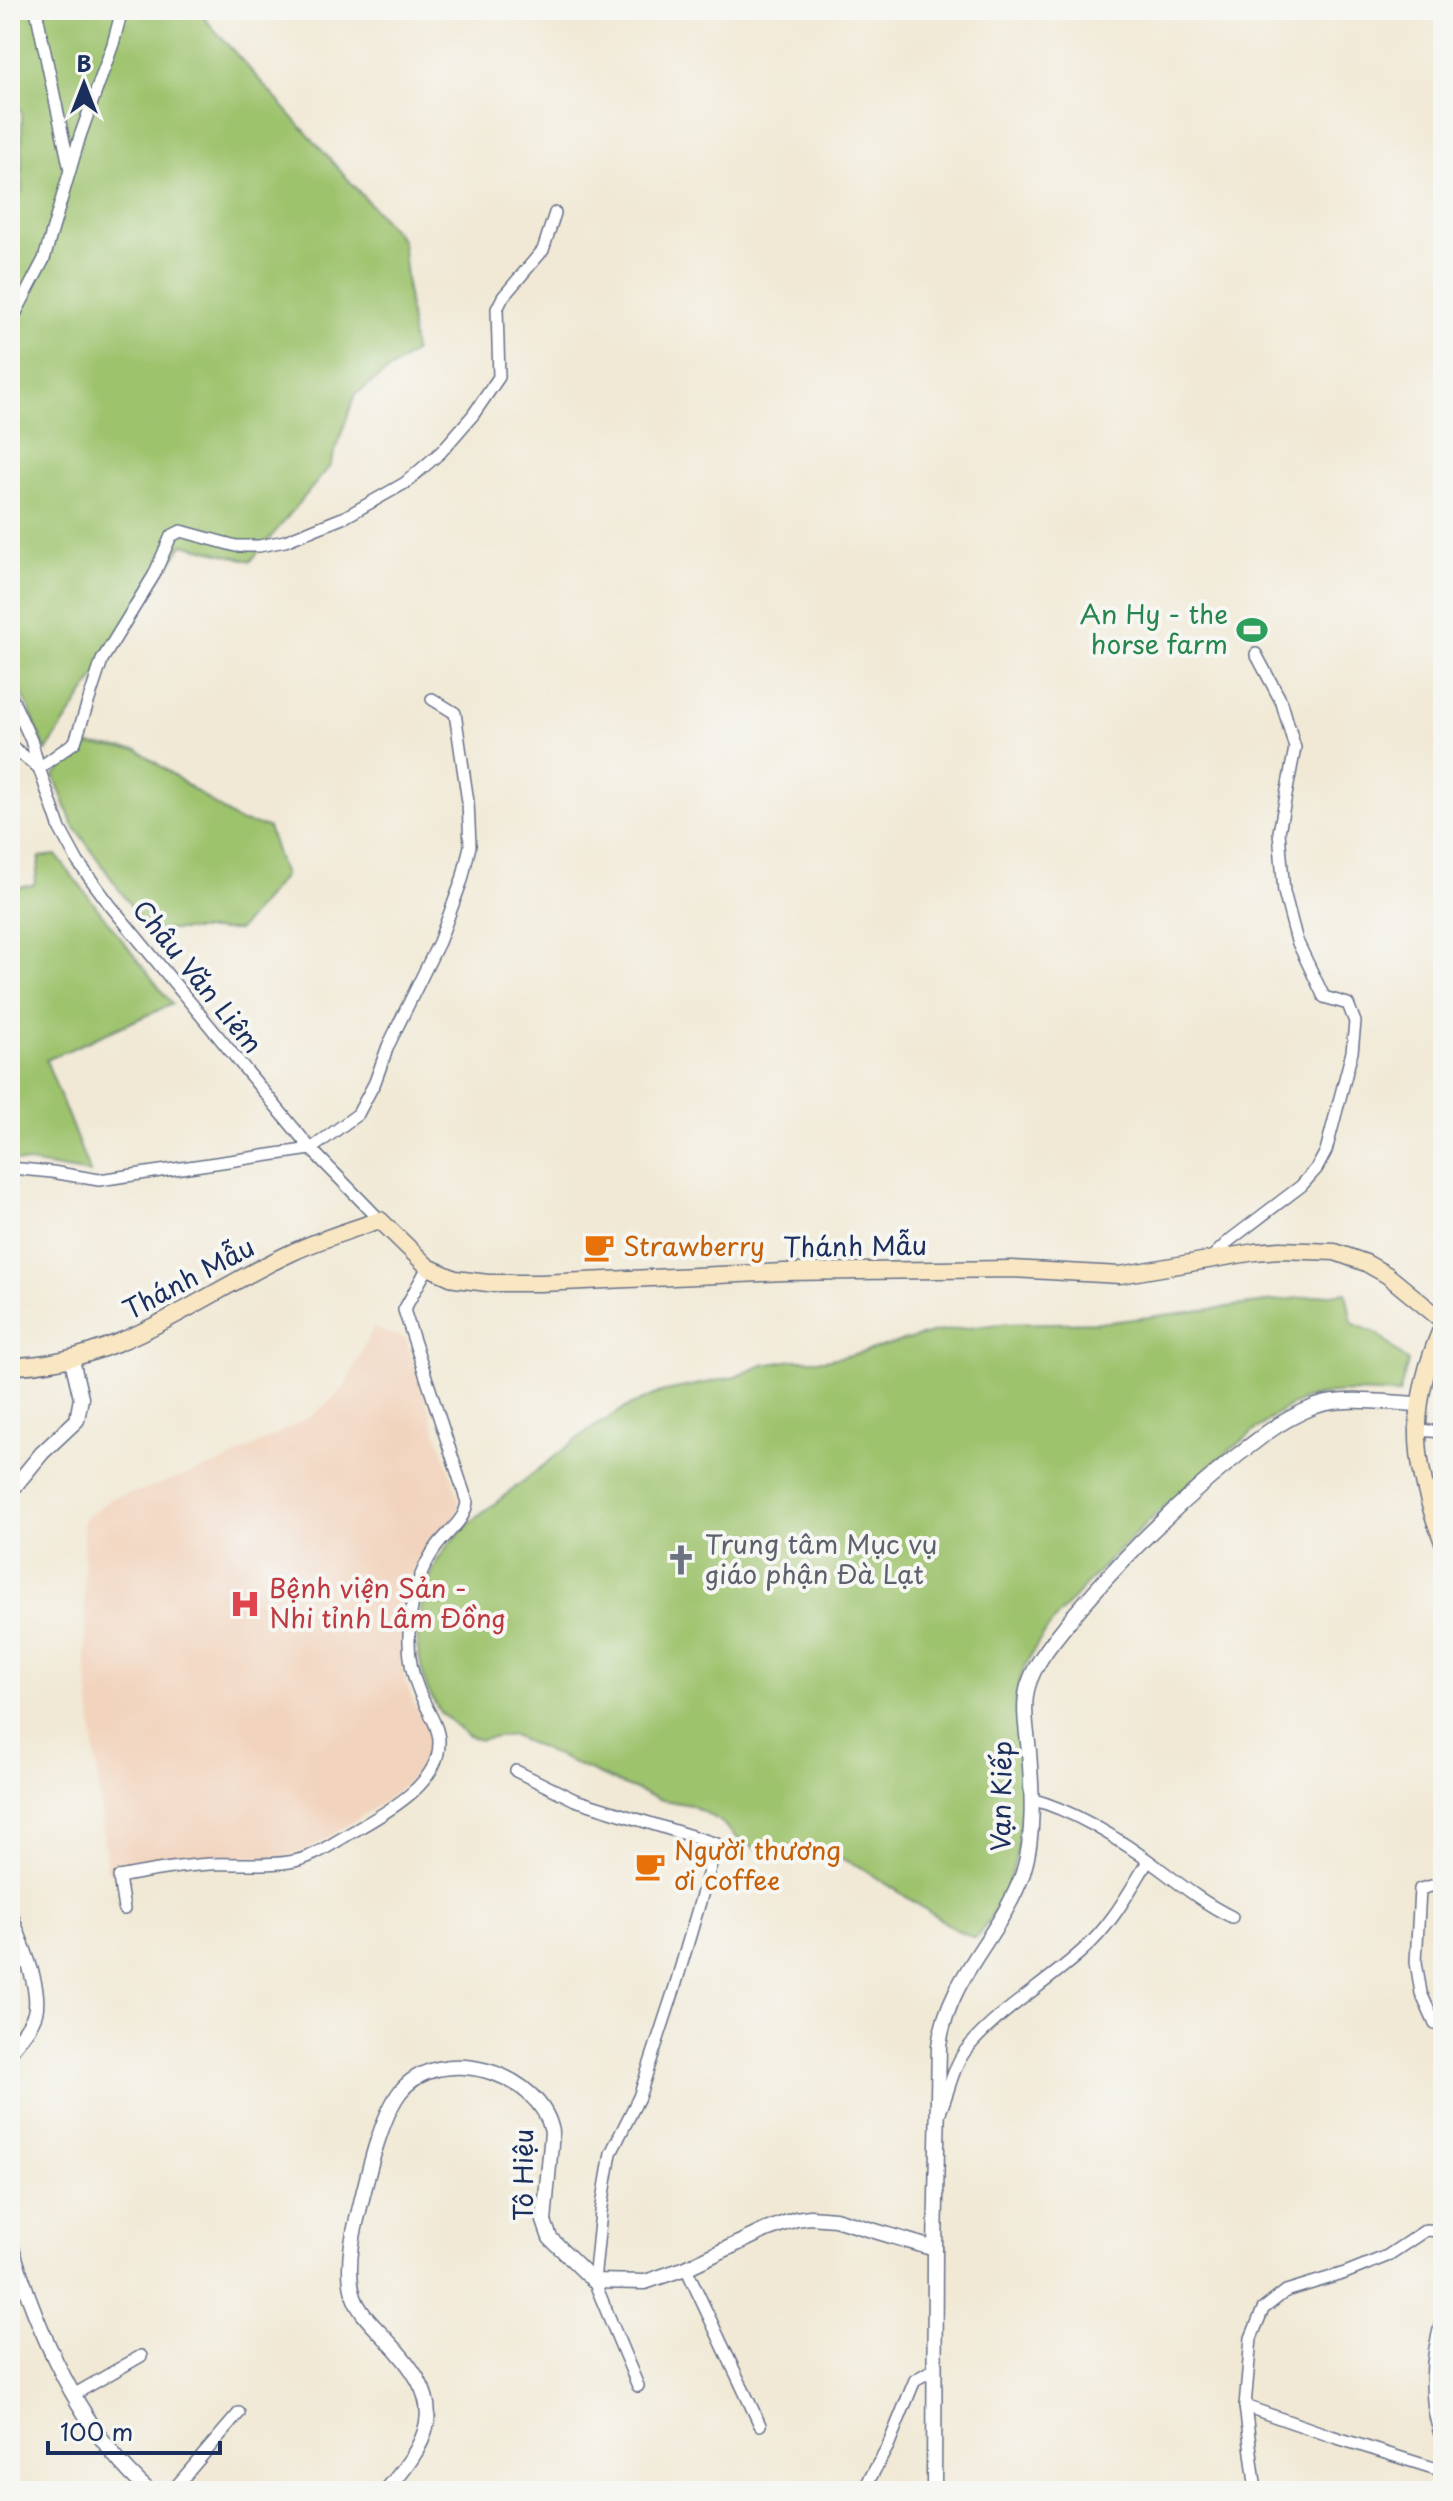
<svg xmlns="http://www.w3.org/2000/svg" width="1453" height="2501" viewBox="0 0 1453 2501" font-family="'Playpen Sans',sans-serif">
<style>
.built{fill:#f2d4be}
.green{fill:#9ec36d;stroke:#5c7966;stroke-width:2}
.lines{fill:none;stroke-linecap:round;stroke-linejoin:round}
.minor-casing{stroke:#667088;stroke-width:14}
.tertiary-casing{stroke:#667088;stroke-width:17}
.secondary-casing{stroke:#667088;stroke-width:19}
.minor{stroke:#fff;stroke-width:11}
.tertiary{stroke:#fff;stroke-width:14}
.secondary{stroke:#f9e7c3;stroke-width:16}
.labels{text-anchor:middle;stroke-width:8;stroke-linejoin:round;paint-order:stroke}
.leisure-label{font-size:26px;fill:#27864d;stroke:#f6f6f2;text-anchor:end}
.street-label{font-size:26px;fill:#1b2f5e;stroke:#f6f6f2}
.food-label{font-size:26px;fill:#c56008;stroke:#f6f6f2;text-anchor:start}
.worship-label{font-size:26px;fill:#5b616d;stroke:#f6f6f2;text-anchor:start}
.health-label{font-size:26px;fill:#be3a42;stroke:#f6f6f2;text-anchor:start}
</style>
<rect width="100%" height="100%" fill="#f6f6f2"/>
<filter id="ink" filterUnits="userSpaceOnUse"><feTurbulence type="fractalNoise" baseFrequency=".0125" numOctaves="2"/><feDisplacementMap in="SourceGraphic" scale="16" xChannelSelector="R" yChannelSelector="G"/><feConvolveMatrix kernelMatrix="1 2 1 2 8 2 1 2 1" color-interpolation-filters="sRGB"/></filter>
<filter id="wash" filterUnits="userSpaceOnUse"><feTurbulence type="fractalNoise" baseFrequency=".006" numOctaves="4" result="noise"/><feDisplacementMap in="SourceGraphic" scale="32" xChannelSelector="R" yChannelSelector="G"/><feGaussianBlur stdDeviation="1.8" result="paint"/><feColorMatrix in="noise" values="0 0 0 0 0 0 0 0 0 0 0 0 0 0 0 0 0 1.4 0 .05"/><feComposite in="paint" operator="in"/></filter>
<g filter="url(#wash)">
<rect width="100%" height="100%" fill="#f1e9d5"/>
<path class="built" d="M373 1328 406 1339 460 1502 457 1514 425 1548 415 1568 403 1615 401 1657 403 1674 414 1704 429 1729 431 1743 428 1755 409 1781 387 1800 308 1850 288 1856 191 1858 107 1871 86 1665 83 1520 112 1498 143 1490 224 1462 313 1415 344 1389Z"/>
<g class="green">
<path d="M10 10H197L402 240 414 352 355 395 330 466 251 561 183 544 46 751 10 662V201L22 192V113L10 92Z"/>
<path d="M89 745 138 750 238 821 268 827 284 876 239 930H148L72 823 54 775Z"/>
<path d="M56 855 172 1004 46 1060 90 1173 10 1160V888L34 885 40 857Z"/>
<path d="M1346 1292 1352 1323 1376 1333 1408 1362 1399 1394C1368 1393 1333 1388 1303 1400 1281 1409 1261 1426 1243 1440 1189 1481 1141 1527 1095 1575 1068 1605 1034 1638 1021 1677 1013 1700 1017 1726 1019 1750 1023 1805 1025 1859 996 1908 989 1919 984 1930 975 1938L957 1930 859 1866 840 1858 821 1857 793 1860 767 1854 739 1840 720 1821 691 1805 662 1800 618 1783 511 1735 480 1740 468 1736 440 1712 427 1689 423 1675 417 1645 420 1616 423 1597 437 1561 450 1543 470 1523 586 1432 625 1408 661 1392 735 1377 763 1365 794 1360H825L851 1355 935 1332 1000 1324 1110 1322Z"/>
</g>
</g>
<g filter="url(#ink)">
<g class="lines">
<g class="minor-casing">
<g id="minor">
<path d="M36 10 70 170"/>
<path d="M10 324 44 259 80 136 113 44 122 10"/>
<path d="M10 694 31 740 39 768 75 742 102 660 154 575 171 536 181 531 236 546H259L285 541 345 517 405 483 441 452 473 415 499 377 497 309 503 297 543 250 555 213"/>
<path d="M10 745 39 768 60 829 78 862 110 905 311 1149 380 1220"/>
<path d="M10 1168 52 1172 99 1180 311 1149 358 1114 375 1082 388 1046 439 942 462 880 470 846 468 802 455 713 432 699"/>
<path d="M1210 1259 1230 1240 1301 1186 1317 1168 1326 1151 1352 1052 1355 1022 1348 1004 1324 997 1297 941 1284 892 1279 832 1295 748 1282 703 1256 654"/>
<path d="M1418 1430 1443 1432"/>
<path d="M516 1771 575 1800 717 1844 674 1990 639 2097 611 2153 601 2212 594 2281 638 2386"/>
<path d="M1031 1799C1076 1811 1127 1844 1164 1872 1186 1889 1207 1905 1232 1917"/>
<path d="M124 1909 119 1877C149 1871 179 1866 210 1864 236 1863 263 1866 289 1862 311 1859 330 1845 349 1834 381 1815 440 1786 439 1742 439 1725 425 1707 419 1691 408 1666 407 1635 412 1607 415 1587 424 1563 437 1546 448 1531 465 1521 467 1502L404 1310 428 1267"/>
<path d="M1435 2024 1421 1993 1416 1962 1420 1889 1443 1883"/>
<path d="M940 2112C949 2092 952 2068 966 2050 998 2011 1046 1984 1083 1950 1111 1926 1129 1892 1148 1861"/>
<path d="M686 2268 760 2425"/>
<path d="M1443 2316C1430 2356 1427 2403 1443 2442"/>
<path d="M75 2394 141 2356"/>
<path d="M1245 2406 1331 2436 1443 2471"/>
<path d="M172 2491 239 2413"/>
<path d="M863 2491 888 2446 912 2387 915 2380 934 2369"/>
<path d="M1256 2491 1245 2406 1251 2338 1263 2309 1286 2291 1345 2273 1387 2256 1426 2230 1443 2231"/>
</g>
</g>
<g class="tertiary-casing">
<g id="tertiary">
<path d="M10 1492 42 1453 77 1420 81 1398 72 1360"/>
<path d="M10 1913C19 1940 42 1986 35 2013 31 2027 18 2040 10 2051"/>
<path d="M10 2242C37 2330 79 2430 149 2491"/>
<path d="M386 2491C439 2430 444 2400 387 2340 375 2327 360 2314 354 2297 346 2272 351 2243 357 2219 366 2183 379 2120 400 2092 439 2042 541 2072 552 2132L544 2221 550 2238 594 2281 645 2282 686 2268 766 2230 796 2219 810 2217 835 2219 935 2249"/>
<path d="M934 2491 935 2249 939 2046C948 1976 1001 1936 1023 1873 1035 1835 1032 1791 1029 1752 1027 1731 1022 1707 1028 1686 1036 1659 1057 1637 1074 1615 1131 1548 1197 1484 1268 1432 1283 1421 1299 1413 1316 1406 1344 1396 1388 1403 1418 1404"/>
</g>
</g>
<g class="secondary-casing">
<g id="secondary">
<path d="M1443 1325C1408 1405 1411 1462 1443 1542"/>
<path d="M10 1366C117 1365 199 1295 293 1252 321 1239 351 1230 380 1220L428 1267 455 1279 488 1283H540L784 1272 1012 1269 1120 1275 1255 1252 1280 1250 1335 1252 1366 1263 1387 1275 1443 1321"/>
</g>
</g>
<use href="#minor" class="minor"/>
<use href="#tertiary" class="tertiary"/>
<use href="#secondary" class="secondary"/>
</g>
</g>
<defs>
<g id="stadium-bare" transform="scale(2.4)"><path d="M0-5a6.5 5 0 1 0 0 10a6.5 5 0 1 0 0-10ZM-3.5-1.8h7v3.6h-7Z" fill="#2e9e5b" stroke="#f6f6f2" stroke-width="2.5" paint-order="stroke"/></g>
<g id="cafe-bare" transform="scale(2.4)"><path d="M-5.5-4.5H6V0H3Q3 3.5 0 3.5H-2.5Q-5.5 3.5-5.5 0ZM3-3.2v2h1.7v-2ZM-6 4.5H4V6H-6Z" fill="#e8710a" stroke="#f6f6f2" stroke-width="2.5" paint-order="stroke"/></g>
<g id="church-bare" transform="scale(2.4)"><path d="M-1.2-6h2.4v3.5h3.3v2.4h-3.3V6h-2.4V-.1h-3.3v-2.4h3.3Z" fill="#6b7280" stroke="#f6f6f2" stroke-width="2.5" paint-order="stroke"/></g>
<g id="hospital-bare" transform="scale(2.4)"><path d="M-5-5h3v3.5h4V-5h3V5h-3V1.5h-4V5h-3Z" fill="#e0444e" stroke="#f6f6f2" stroke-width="2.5" paint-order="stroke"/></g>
</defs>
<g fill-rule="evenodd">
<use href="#stadium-bare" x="1252" y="630"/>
<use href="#cafe-bare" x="599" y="1247"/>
<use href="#church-bare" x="681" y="1560"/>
<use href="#hospital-bare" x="245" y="1604"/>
<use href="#cafe-bare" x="650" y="1866"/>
</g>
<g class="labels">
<g class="leisure-label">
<text x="1228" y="624">An Hy - the<tspan x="1228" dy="30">horse farm</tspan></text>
</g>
<g class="street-label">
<text transform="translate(197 977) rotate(51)" y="9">Châu Văn Liêm</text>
<text transform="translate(855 1247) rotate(-1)" y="9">Thánh Mẫu</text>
<text transform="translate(189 1279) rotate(-28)" y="9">Thánh Mẫu</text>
<text transform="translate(1002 1796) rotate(-89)" y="9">Vạn Kiếp</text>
<text transform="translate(524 2175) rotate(-90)" y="9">Tô Hiệu</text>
</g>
<g class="food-label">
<text x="623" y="1256">Strawberry</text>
<text x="674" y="1860">Người thương<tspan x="674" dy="30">ơi coffee</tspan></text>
</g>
<g class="worship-label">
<text x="705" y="1554">Trung tâm Mục vụ<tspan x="705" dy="30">giáo phận Đà Lạt</tspan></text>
</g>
<g class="health-label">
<text x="269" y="1598">Bệnh viện Sản -<tspan x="269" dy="30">Nhi tỉnh Lâm Đồng</tspan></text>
</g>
</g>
<rect width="1453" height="2501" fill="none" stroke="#f6f6f2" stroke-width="40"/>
<g transform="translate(84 84)" stroke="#f6f6f2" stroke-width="6" paint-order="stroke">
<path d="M0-6L14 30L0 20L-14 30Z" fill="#1b2f5e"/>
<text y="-12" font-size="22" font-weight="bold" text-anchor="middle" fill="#1b2f5e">B</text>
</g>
<path d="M48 2441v12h172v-12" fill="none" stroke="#1b2f5e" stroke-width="4"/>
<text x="60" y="2441" font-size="24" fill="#1b2f5e" stroke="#f6f6f2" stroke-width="6" paint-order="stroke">100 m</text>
</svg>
